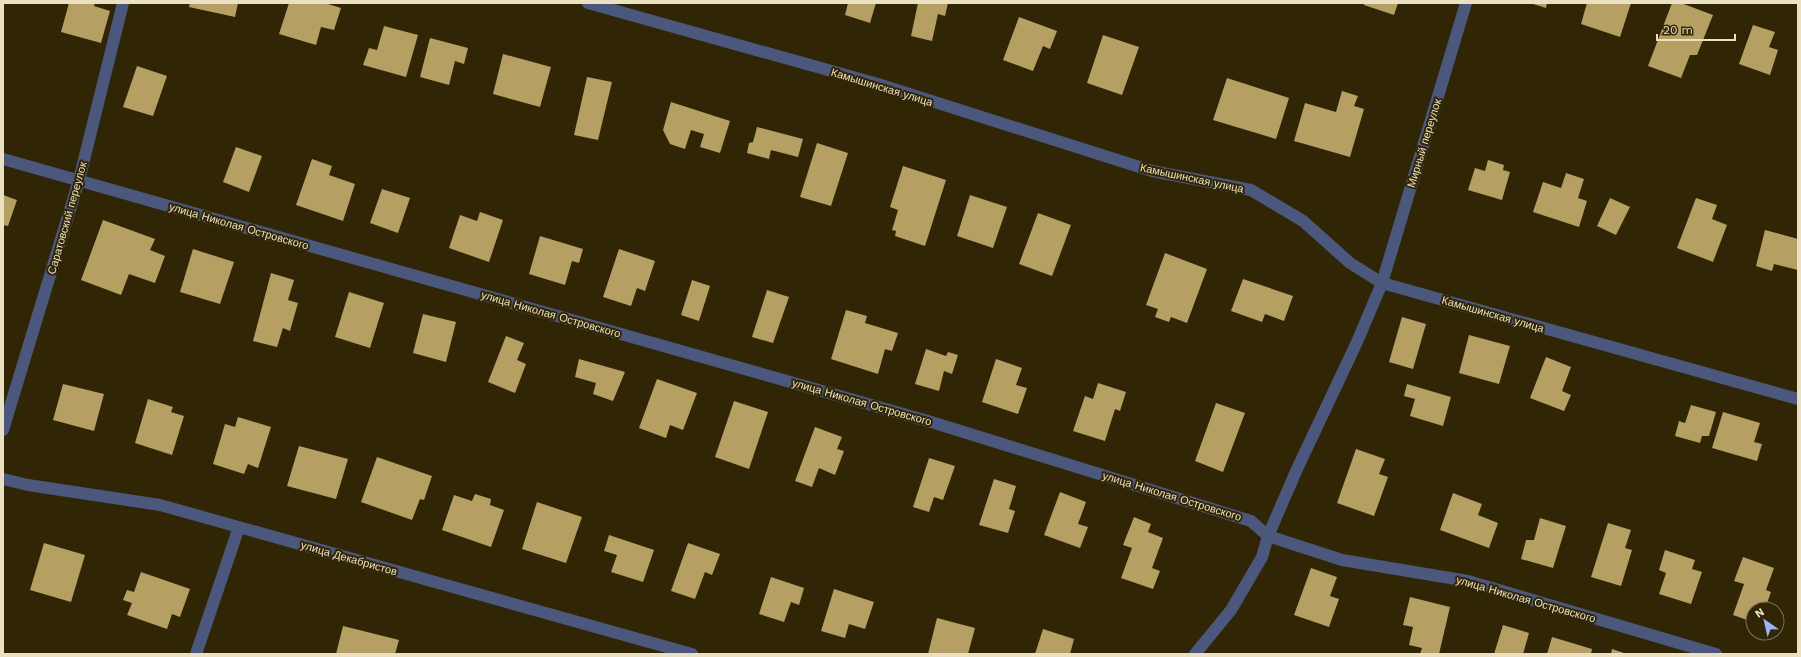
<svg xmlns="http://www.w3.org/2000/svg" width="1801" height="657" viewBox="0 0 1801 657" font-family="'Work Sans',sans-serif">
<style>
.building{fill:#b59f63}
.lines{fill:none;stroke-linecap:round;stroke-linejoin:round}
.street{stroke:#4b577d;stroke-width:12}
.labels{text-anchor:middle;stroke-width:4;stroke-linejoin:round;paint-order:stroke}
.street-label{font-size:11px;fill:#ebe0c2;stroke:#302605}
</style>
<rect width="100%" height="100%" fill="#302605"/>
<g class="building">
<path d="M69 3H95L94 6 110 11 101 43 61 32Z"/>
<path d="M190 3H238L235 17 189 7Z"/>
<path d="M289 3H325L341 8 334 30 321 27 316 45 279 34Z"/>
<path d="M848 3H876L870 23 845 15Z"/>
<path d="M918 3H948L945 16 938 14 932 41 911 36Z"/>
<path d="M1364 3H1398L1394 15 1364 5Z"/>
<path d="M1530 3H1547L1546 8Z"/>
<path d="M1587 3H1631L1620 37 1581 24Z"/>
<path d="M1672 3H1681L1713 15 1697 55H1690L1681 78 1648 66Z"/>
<path d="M1019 17 1057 31 1050 49 1043 46 1033 71 1003 60Z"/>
<path d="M1753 25 1775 32 1769 47 1778 50 1770 75 1739 64Z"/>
<path d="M384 26 418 35 406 77 363 65 369 48 377 50Z"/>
<path d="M1103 35 1139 47 1122 95 1087 83Z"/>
<path d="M430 38 468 48 464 64 455 61 449 85 420 77Z"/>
<path d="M503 54 551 67 540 107 493 94Z"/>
<path d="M137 66 167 76 153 116 123 107Z"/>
<path d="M587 77 612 82 598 140 574 135Z"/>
<path d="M1227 78 1289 98 1276 139 1213 120Z"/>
<path d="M1342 91 1358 96 1354 106 1364 109 1350 157 1294 141 1305 103 1336 112Z"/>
<path d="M671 102 730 121 720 153 700 147 704 134 691 130 685 149 670 144 663 130Z"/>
<path d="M757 127 803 139 798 157 771 150 769 159 747 153 749 143 753 142Z"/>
<path d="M817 143 848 153 831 206 800 197Z"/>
<path d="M236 147 262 156 249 192 223 182Z"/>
<path d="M312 159 332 166 329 175 355 184 343 221 296 205Z"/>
<path d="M1488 160 1504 165 1503 170 1510 172 1502 200 1468 190 1475 168 1485 171Z"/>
<path d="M903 166 946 180 925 246 895 236 896 231 892 230 898 210 890 207Z"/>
<path d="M1566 173 1584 179 1578 198 1587 201 1579 227 1533 212 1543 182 1561 188Z"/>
<path d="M382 189 410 198 398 233 370 223Z"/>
<path d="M3 195 17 200 8 226 3 225Z"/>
<path d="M970 195 1007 207 993 248 957 236Z"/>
<path d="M1610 198 1630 207 1616 235 1597 226Z"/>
<path d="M1696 198 1717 205 1712 219 1727 225 1713 262 1677 248Z"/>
<path d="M480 212 503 220 489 262 449 248 460 215 477 221Z"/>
<path d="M1038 213 1071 225 1052 276 1019 264Z"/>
<path d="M103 220 155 239 150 250 165 256 155 283 129 274 121 295 81 280Z"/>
<path d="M1765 230 1798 239V270L1774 264 1772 271 1756 266Z"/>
<path d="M540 236 583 249 579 263 572 261 565 285 529 274Z"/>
<path d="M193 249 234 262 220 304 180 292Z"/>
<path d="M619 249 655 261 645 291 637 288 631 306 603 297Z"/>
<path d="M1165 253 1207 269 1187 323 1171 317 1169 322 1155 317 1158 309 1146 305Z"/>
<path d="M271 273 294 280 288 300 298 303 290 331 283 328 277 347 253 341Z"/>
<path d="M1243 279 1293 296 1284 321 1265 314 1262 322 1231 311Z"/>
<path d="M692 280 710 286 699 321 681 315Z"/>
<path d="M767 290 789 297 773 343 752 337Z"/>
<path d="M349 292 384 303 370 348 335 337Z"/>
<path d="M846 310 867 316 865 323 898 333 892 351 885 349 878 374 831 359Z"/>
<path d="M423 314 456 322 446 362 413 353Z"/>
<path d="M1402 317 1426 324 1413 369 1389 362Z"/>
<path d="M1469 335 1510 346 1499 384 1459 373Z"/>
<path d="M506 336 524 343 517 360 526 364 515 393 488 382Z"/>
<path d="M926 349 946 356 948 352 958 355 952 374 944 371 939 391 915 384Z"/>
<path d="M1546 357 1571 367 1562 391 1571 395 1564 411 1530 398Z"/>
<path d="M579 359 625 372 613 401 593 394 596 383 575 377Z"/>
<path d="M996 359 1022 368 1016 385 1027 388 1018 414 982 402Z"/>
<path d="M657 379 697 393 683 430 670 425 666 438 639 428Z"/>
<path d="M1098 383 1126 392 1120 411 1115 409 1105 441 1073 431 1085 396 1093 399Z"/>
<path d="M63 384 104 394 94 431 53 420Z"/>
<path d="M1407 384 1451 397 1443 426 1410 416 1415 399 1404 396Z"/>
<path d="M148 399 173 407 171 412 184 416 172 455 135 443Z"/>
<path d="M734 401 768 412 749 469 715 457Z"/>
<path d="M1216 403 1245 413 1223 472 1195 461Z"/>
<path d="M1691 405 1716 412 1709 436H1702L1700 443 1675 436 1679 421 1685 423Z"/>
<path d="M1723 412 1760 423 1754 442 1762 444 1757 461 1712 448Z"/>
<path d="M238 417 271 427 258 468 248 464 244 474 213 464 225 424 235 427Z"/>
<path d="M815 427 842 437 837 449 844 451 835 475 819 468 812 487 795 481Z"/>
<path d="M299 446 348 459 336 499 287 486Z"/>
<path d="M1356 449 1385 459 1379 474 1388 477 1374 516 1337 503Z"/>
<path d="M377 457 432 476 424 500 420 499 412 520 361 502Z"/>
<path d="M929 458 955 466 943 500 934 497 929 512 913 507Z"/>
<path d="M994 479 1016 486 1009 509 1015 511 1008 533 979 525Z"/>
<path d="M1060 492 1086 502 1078 524 1088 527 1080 548 1044 535Z"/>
<path d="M1453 493 1482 504 1478 515 1498 523 1489 548 1440 530Z"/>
<path d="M475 494 491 499 490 505 504 510 491 547 442 530 454 495 472 501Z"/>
<path d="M537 502 582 517 566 563 522 549Z"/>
<path d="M1134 517 1151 524 1148 532 1163 538 1152 568 1160 571 1153 589 1121 578 1132 548 1123 545Z"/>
<path d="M1540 518 1566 526 1553 568 1521 559 1526 540H1534Z"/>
<path d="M1608 523 1631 530 1625 548 1632 550 1621 586 1591 577Z"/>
<path d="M609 535 654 550 643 582 611 572 617 555 604 551Z"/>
<path d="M44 543 85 555 71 602 30 590Z"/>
<path d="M688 543 720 554 712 575 705 572 695 599 671 591Z"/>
<path d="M1665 550 1695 560 1692 569 1702 572 1691 604 1659 594 1666 573 1659 570Z"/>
<path d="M1743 557 1774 568 1766 590 1771 592 1765 609H1753V622L1733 615 1744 584 1734 581Z"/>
<path d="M1311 568 1337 577 1330 596 1339 599 1329 627 1294 615Z"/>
<path d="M141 572 190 589 180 617 172 614 167 629 127 615 132 603 123 600 127 590 134 592Z"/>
<path d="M771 577 804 588 799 605 791 602 784 622 759 614Z"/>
<path d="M834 589 874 602 865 629 849 624 845 638 821 631Z"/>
<path d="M1410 597 1450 607 1439 654H1420L1422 648 1409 645 1413 627 1403 625Z"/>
<path d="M937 618 975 628 968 654H928Z"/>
<path d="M1503 625 1529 633 1523 654H1494Z"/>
<path d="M343 626 399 640 395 654H336Z"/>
<path d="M1043 629 1074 639 1070 654H1035Z"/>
<path d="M1552 637 1592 649 1591 654H1547Z"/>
<path d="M1612 649 1627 654H1611Z"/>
</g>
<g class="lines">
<g class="street">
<path d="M588 3 878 84 1152 171 1251 190 1303 221 1350 263 1382 283 1798 399"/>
<path d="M3 159 928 421 1251 521 1268 536 1342 560 1468 581 1716 654"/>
<path d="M3 430 79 180 123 3"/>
<path d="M3 479 28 485 160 505 692 654"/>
<path d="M196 654 239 527"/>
<path d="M1195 654 1231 610 1262 557 1268 536 1297 469 1357 342 1382 283 1466 3"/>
</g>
</g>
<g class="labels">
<g class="street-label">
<text transform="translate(882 87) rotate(17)" y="4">Камышинская улица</text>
<text transform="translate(1424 143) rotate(-73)" y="4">Мирный переулок</text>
<text transform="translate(1192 178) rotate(12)" y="4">Камышинская улица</text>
<text transform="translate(67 218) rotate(-74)" y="4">Саратовский переулок</text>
<text transform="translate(239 226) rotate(16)" y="4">улица Николая Островского</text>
<text transform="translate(551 314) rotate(16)" y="4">улица Николая Островского</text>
<text transform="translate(1493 314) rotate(16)" y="4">Камышинская улица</text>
<text transform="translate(862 402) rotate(16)" y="4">улица Николая Островского</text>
<text transform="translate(1172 496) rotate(17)" y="4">улица Николая Островского</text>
<text transform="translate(349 558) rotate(16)" y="4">улица Декабристов</text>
<text transform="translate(1526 599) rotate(16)" y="4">улица Николая Островского</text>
</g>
</g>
<rect width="1801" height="657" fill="none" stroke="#ebe0c2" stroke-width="8"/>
<g transform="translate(1765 621) rotate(326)"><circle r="19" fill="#302605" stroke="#7b7051"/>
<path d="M0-3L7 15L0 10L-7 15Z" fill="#9db4fd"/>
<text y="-6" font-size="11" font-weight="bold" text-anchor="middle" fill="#ebe0c2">N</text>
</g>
<path d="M1657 34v6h78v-6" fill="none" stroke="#ebe0c2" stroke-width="2"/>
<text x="1663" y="34" font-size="12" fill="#ebe0c2" stroke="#302605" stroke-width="3" paint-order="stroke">20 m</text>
</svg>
